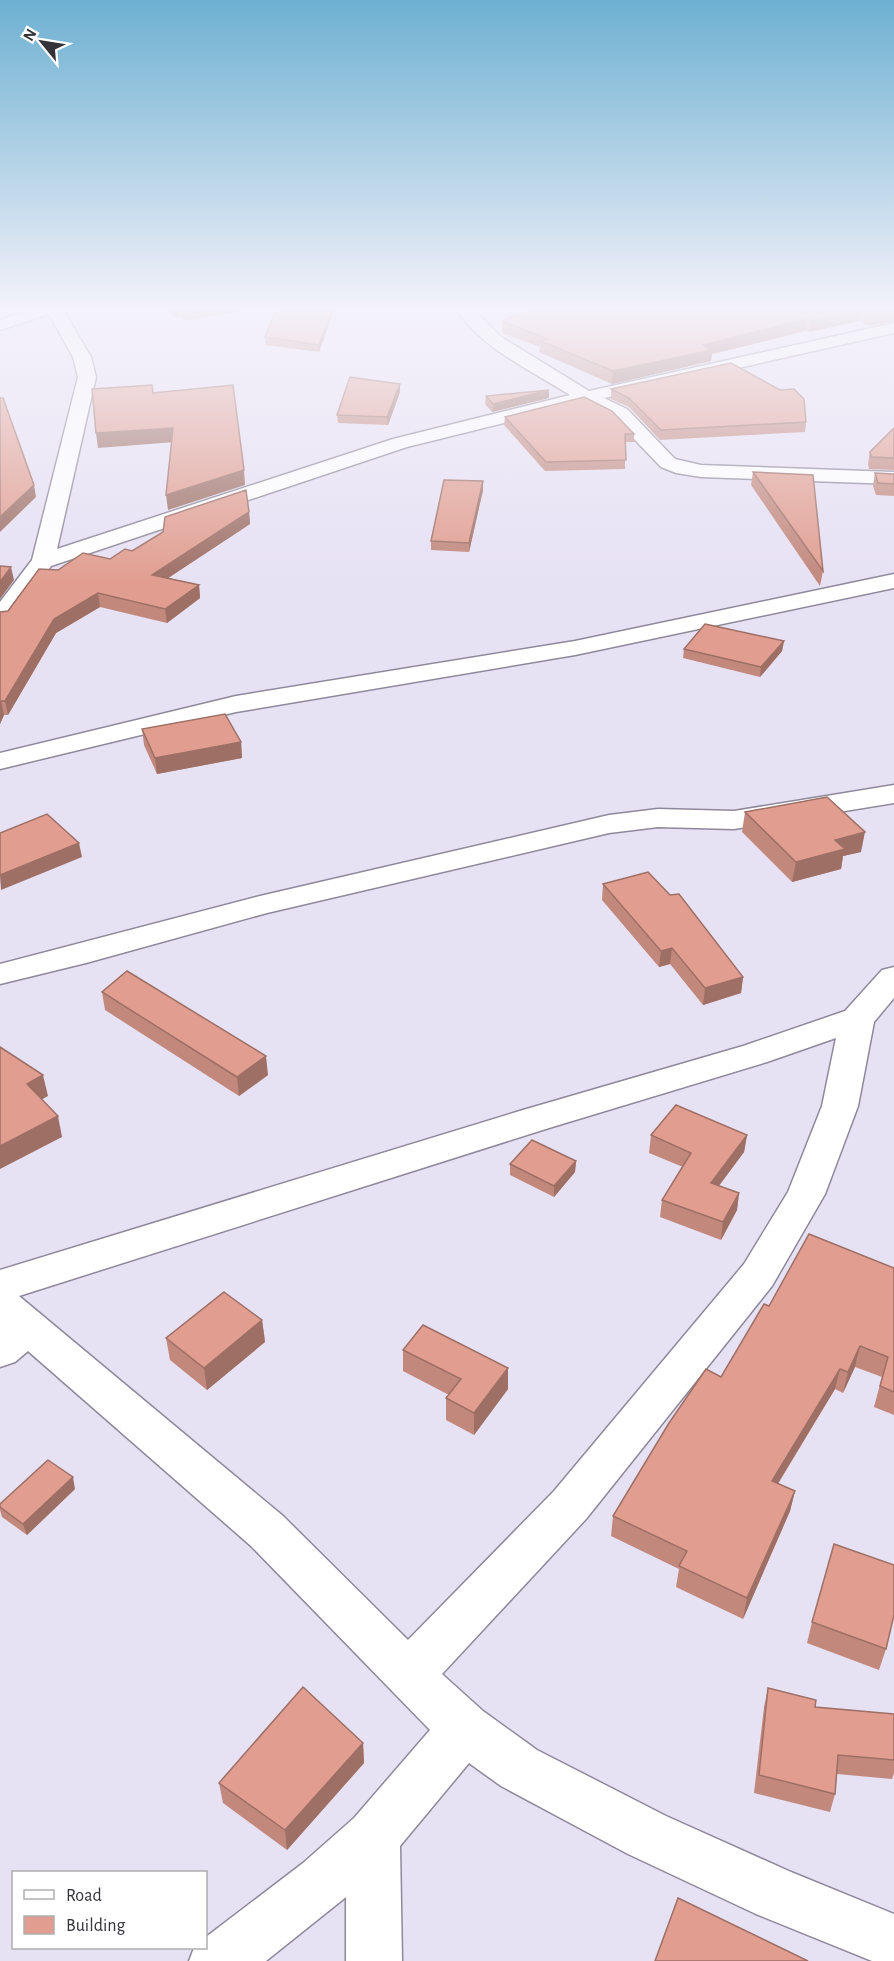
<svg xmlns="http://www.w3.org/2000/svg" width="894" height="1961" viewBox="0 0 894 1961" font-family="'Alegreya Sans',sans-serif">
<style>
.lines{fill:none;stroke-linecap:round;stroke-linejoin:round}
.street-casing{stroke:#8e899a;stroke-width:3}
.street{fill:#fff;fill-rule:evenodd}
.wall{fill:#c2887c}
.shaded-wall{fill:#9e6f65}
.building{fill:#e19e90;stroke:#9e6f65;stroke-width:1.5}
</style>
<rect width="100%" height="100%" fill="#e7e1f4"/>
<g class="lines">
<g class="street-casing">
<g id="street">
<path d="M36 308H62L91 357 96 377 57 549 393 439 570 395C530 370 481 348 455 308H472L501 337 589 391 894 323V333L604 398 627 409 675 459 701 465 894 472V484L701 477 676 473 661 467 613 417 584 403 407 447 51 566 9 623 0 625V602L32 560 78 377 73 357 49 314 0 330V320Z"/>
<path d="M894 574V588L575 655 236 712 0 769V753L236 696 575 641Z"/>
<path d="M894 785V803L734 829 658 827 609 833 267 913 86 963 0 984V964L260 896 609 815 658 809 734 811Z"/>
<path d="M894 967V998L874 1022 858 1106 825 1194 772 1286 586 1519 442 1674 483 1711 537 1750 666 1816 791 1872 894 1914V1961H872L756 1914 628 1854 501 1786 469 1763 400 1846 402 1961H346V1897L266 1961H189L194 1948H206V1937L303 1863 354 1818 430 1730 251 1546 28 1351 15 1362 0 1367V1270L523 1110 743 1046 845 1011 882 970ZM836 1038 822 1106 788 1192 744 1264 554 1491 408 1640 283 1516 19 1296 549 1128 767 1062Z"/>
</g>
</g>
<use href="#street" class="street"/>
</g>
<g class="wall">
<path d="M168 308H262L185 320 181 316 173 317Z"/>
<path d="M277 308H335L319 352 265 345V337Z"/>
<path d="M894 308 869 326 859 321 809 332 805 331 712 354 711 361 612 384 539 352 540 347 502 333V321Z"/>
<path d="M400 384V392L388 425 338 423 337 415Z"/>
<path d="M611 389 806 422 805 432 660 440 629 407 611 399Z"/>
<path d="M486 396 549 398 492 412 485 404Z"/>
<path d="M505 417 634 434V442H625V469L545 471 504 425Z"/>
<path d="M894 428V470L869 469 868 464 870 452Z"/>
<path d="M753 472 823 571 820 586 751 485Z"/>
<path d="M875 473 894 474V496L876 495 873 486Z"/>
<path d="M483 481V490L469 552 431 550V541Z"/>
<path d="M249 512 250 524 168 578 199 585 200 598 167 623 100 607 56 633 8 715H4L0 724V612L8 611 58 570 110 559Z"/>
<path d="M784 641 782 651 760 677 683 658 684 649Z"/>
<path d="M142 729 241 742 242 758 157 774 144 745Z"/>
<path d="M745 812 861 852 843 856 841 869 792 882 742 832Z"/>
<path d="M603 884 743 977 741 993 703 1005 670 964 659 967 602 900Z"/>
<path d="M102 992 268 1075 239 1096 105 1010Z"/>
<path d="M651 1135H747L744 1152 719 1186 739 1193 737 1210 721 1240 660 1217 662 1200 683 1167 649 1153Z"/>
<path d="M576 1161 575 1172 554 1197 510 1175V1164Z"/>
<path d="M894 1268V1415L874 1407 882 1377 855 1367 843 1393 835 1389 778 1484 795 1491 790 1511 743 1619 676 1587 679 1569 611 1536 613 1516 721 1377 769 1306Z"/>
<path d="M262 1320 265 1342 207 1390 170 1360 166 1338Z"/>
<path d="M403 1350 508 1368V1389L474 1435 446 1420V1398L449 1395 403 1371Z"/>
<path d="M75 1489 27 1535 2 1517 0 1510V1504Z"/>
<path d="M812 1622 886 1649 879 1670 807 1643Z"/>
<path d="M768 1688 815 1707 894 1714V1773L892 1779 837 1774 835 1794 830 1812 754 1793 764 1707Z"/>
<path d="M363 1743 364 1763 287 1850 223 1803 219 1783Z"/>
</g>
<g class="shaded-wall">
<path d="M215 308H262L185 320 184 313Z"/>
<path d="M332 308H335L319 352V345Z"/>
<path d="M181 309V316L173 317 172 310Z"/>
<path d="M860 310 859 321 809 332 811 321Z"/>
<path d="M894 310V321L869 326 871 314Z"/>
<path d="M806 319 805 331 712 354 711 361 612 384 613 371 703 345Z"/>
<path d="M400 384V392L388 425 387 417Z"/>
<path d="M549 390V398L492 412 493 404Z"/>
<path d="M173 428 175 442 98 448 96 433Z"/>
<path d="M244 470 245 485 168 510 166 495Z"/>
<path d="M483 481V490L469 552V543Z"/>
<path d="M34 485 36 497 0 532V517Z"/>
<path d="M249 512 250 524 153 588 152 575Z"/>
<path d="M11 567 14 580 0 599V582Z"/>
<path d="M199 585 200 598 167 623 165 609Z"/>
<path d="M98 593 100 607 56 633 8 715 5 701 54 619Z"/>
<path d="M784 641 782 651 760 677 761 667Z"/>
<path d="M1 701 4 715 0 724V703Z"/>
<path d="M241 742 242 758 157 774 155 758Z"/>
<path d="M865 832 861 852 843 856 841 869 792 882 796 862 835 840Z"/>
<path d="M79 843 82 857 1 890 0 875Z"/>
<path d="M672 948 670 964 659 967 661 951Z"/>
<path d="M743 977 741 993 703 1005 705 988Z"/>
<path d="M266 1056 268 1075 239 1096 237 1077Z"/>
<path d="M43 1075 48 1096 32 1105 27 1084Z"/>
<path d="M58 1116 62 1137 0 1169V1146Z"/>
<path d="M747 1135 744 1152 708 1200 711 1183Z"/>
<path d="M576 1161 575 1172 554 1197V1186Z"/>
<path d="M739 1193 737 1210 721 1240 723 1222Z"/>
<path d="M262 1320 265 1342 207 1390 204 1368Z"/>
<path d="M860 1346 855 1367 843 1393 848 1372Z"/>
<path d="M508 1368V1389L474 1435V1413Z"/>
<path d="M840 1369 835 1389 767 1501 772 1481Z"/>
<path d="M73 1477 75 1489 27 1535 23 1524Z"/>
<path d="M795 1491 790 1511 743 1619 747 1598Z"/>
<path d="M363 1743 364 1763 287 1850 285 1830Z"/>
</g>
<g class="building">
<path d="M171 308H215L184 313 181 309 172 310Z"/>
<path d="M277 308H332L319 345 265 337Z"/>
<path d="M535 308H894V310L871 314 860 310 811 321 806 319 703 345 712 350 613 371 540 341 548 339 502 321Z"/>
<path d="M731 363 780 390 794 389 804 399 806 422 661 430 629 398 611 389Z"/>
<path d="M350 377 400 384 387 417 337 415Z"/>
<path d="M152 385 153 393 233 385 244 470 166 495 173 428 96 433 92 389Z"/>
<path d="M549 390 493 404 486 396Z"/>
<path d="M584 397 612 411 634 434H625L626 460 546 462 505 417Z"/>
<path d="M0 398H3L34 485 0 517Z"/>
<path d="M894 428V458L871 457 870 452Z"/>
<path d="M753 472 813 475 823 571Z"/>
<path d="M875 473 894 474V484L878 483Z"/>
<path d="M444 480 483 481 469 543 431 541Z"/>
<path d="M246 490 249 512 152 575 199 585 165 609 98 593 54 619 5 701H1L0 703V612L8 611 39 569 58 570 83 553 110 559 125 549 132 551 163 532 165 517Z"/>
<path d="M0 566 11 567 0 582Z"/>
<path d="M705 624 784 641 761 667 684 649Z"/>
<path d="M225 714 241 742 155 758 142 729Z"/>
<path d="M827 797 865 832 835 840 845 849 796 862 745 812Z"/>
<path d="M47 814 79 843 0 875V833Z"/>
<path d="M648 872 670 895 679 894 743 977 705 988 672 948 661 951 603 884Z"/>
<path d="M127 971 266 1056 237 1077 102 992Z"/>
<path d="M0 1047 43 1075 27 1084 58 1116 0 1146Z"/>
<path d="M676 1105 747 1135 711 1183 739 1193 723 1222 662 1200 691 1153 651 1135Z"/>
<path d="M532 1140 576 1161 554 1186 510 1164Z"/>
<path d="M809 1234 894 1268V1392L880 1386 888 1357 860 1346 848 1372 840 1369 772 1481 795 1491 747 1598 679 1566 687 1551 613 1516 669 1423 706 1369 721 1377 764 1304 769 1306Z"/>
<path d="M224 1292 262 1320 204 1368 166 1338Z"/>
<path d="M423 1325 508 1368 474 1413 446 1398 461 1379 403 1350Z"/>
<path d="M48 1460 73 1477 23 1524 0 1507V1504Z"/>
<path d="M834 1544 894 1565V1615L886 1649 812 1622Z"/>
<path d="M303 1687 363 1743 285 1830 219 1783Z"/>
<path d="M768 1688 816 1700 815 1707 894 1714V1760L838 1755 835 1794 759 1775Z"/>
<path d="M678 1898 808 1961H655Z"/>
</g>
<linearGradient id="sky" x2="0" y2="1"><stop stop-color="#6db0d1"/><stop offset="0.53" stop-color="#f4f2fa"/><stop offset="1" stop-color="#f4f2fa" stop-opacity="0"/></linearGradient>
<rect width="894" height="582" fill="url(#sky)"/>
<rect x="12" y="1871" width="195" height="78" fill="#ffffff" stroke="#aeadb0" stroke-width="1.5"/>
<rect x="24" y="1890" width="30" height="9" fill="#ffffff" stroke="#aeadb0" stroke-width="1.5"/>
<text x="66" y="1901" font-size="18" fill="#35333a">Road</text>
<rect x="24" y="1916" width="30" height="18" fill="#e19e90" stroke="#aeadb0" stroke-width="1.5"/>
<text x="66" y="1931" font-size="18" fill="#35333a">Building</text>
<g transform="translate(42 42) rotate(300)" stroke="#ffffff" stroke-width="4.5" paint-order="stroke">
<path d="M0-4.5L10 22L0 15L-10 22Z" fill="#35333a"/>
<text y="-9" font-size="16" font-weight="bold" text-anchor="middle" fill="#35333a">N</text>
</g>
</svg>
